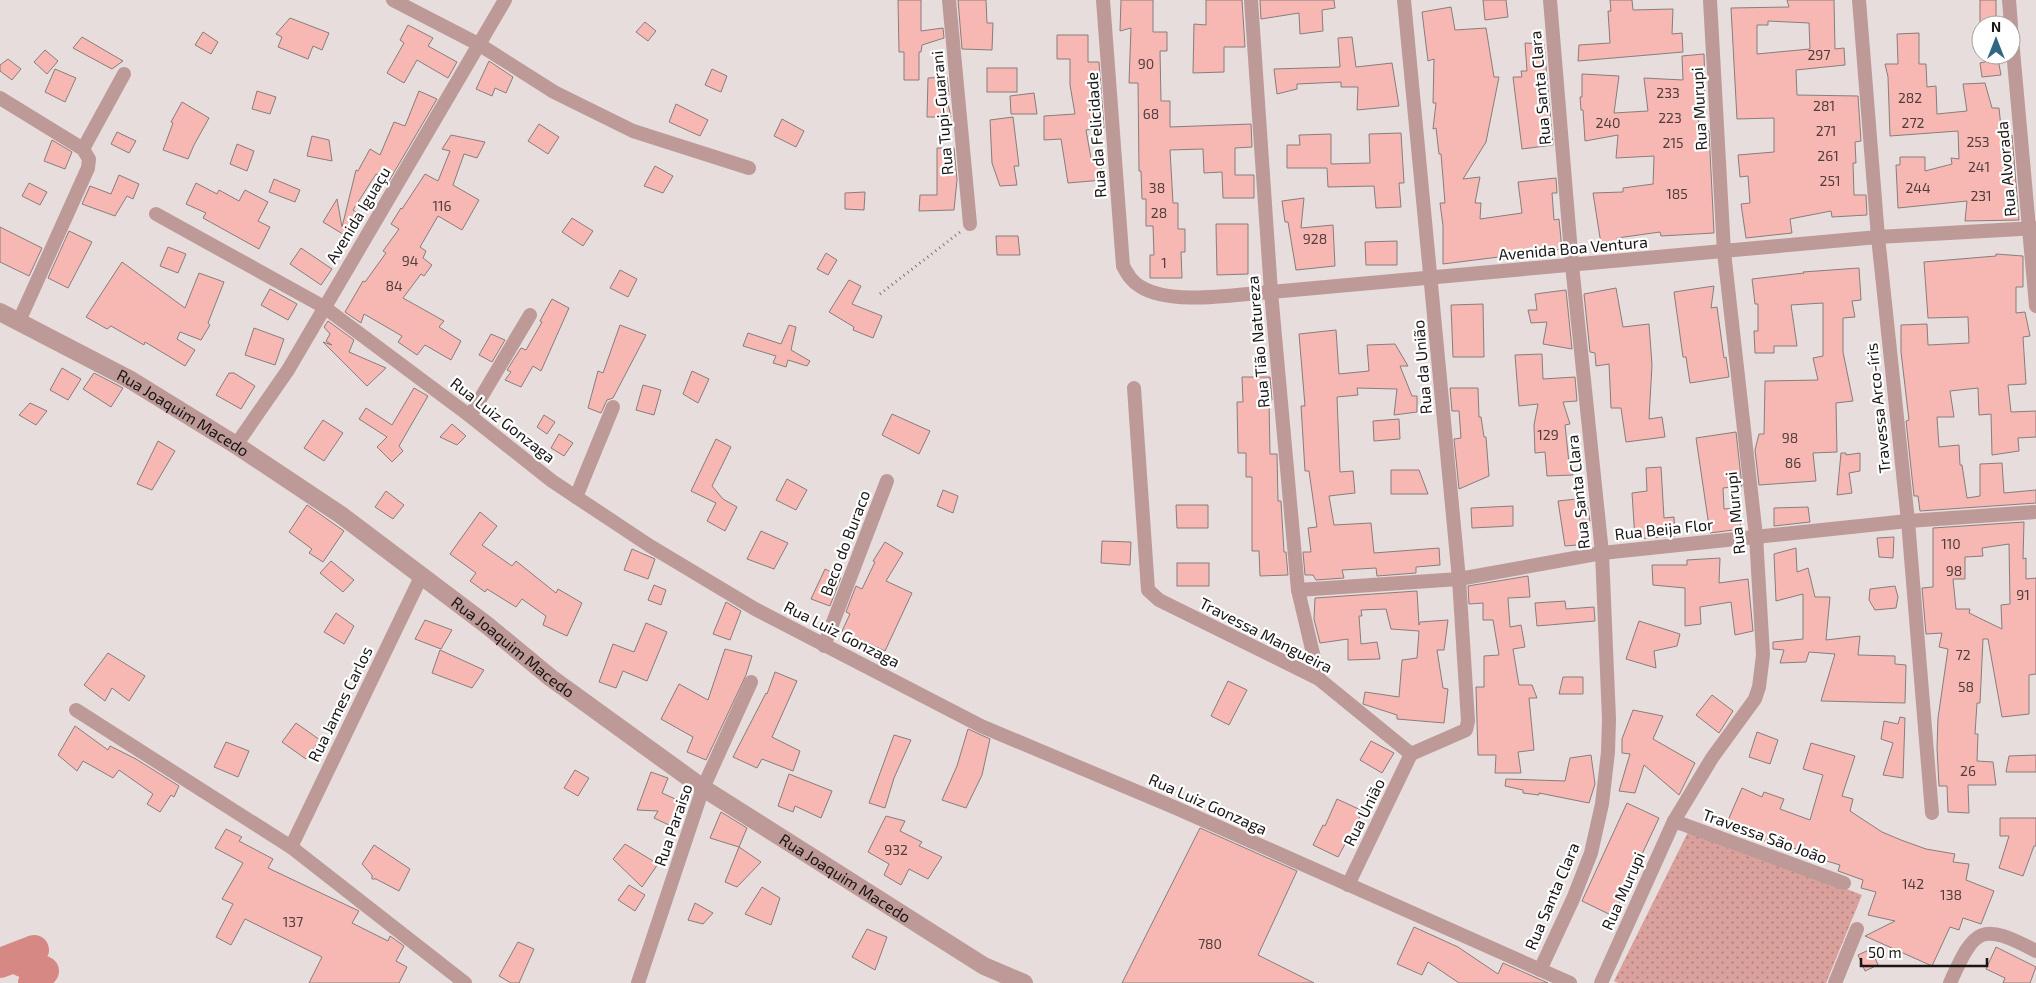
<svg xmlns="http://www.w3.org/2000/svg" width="2036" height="983" viewBox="0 0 2036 983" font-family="'Exo 2',sans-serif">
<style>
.park{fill:url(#park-dots)}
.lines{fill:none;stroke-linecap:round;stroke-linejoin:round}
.river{stroke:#d58884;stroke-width:30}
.building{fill:#f7b7b2;stroke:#877e7d;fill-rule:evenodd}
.path{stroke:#7a7372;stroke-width:3;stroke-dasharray:1 4;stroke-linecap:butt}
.minor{stroke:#bd9a97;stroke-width:14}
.tertiary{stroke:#bd9a97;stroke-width:18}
.labels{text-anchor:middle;stroke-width:4.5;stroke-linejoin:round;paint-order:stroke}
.number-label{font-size:14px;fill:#503e3c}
.street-label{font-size:16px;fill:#191615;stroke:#fff}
</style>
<defs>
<pattern id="park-dots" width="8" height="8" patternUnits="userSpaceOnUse" patternTransform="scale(1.25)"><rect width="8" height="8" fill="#d9a09c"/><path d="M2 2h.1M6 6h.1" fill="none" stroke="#af817e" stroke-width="1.8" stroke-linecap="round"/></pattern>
</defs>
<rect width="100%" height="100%" fill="#e7dddc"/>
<path class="park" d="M1690 828 1862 895 1826 983H1618L1614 981Z"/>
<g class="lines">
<path class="river" d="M0 963 34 950 20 961 44 971 33 983"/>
</g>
<g class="building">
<path d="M898 0H921V31L943 28 944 38 922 45 921 52H919V80H904V52H899Z"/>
<path d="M958 0H986L987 23H993L992 50 962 49Z"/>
<path d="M1121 0H1153V32H1167V51H1160L1161 101H1170V127L1251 124 1252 147 1235 148V175H1254V198H1223L1222 172 1204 173 1203 149 1170 150 1173 203H1178V229H1185V252H1181L1182 278H1150V255H1154L1153 226H1146V199H1142L1141 171H1139L1138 83H1129L1131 28 1120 31Z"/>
<path d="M1206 0H1242L1245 47H1224V72L1193 73 1194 24 1206 25Z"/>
<path d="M1260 0H1334L1335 8 1322 10 1323 31 1300 34 1299 13 1261 19Z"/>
<path d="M1483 0H1506L1508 17 1485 20Z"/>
<path d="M1610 0H1632L1633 10 1673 9 1672 34 1682 33 1683 52 1578 61 1579 45 1610 43 1608 11H1611Z"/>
<path d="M1787 0H1834L1835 49 1844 48 1845 65 1796 70 1797 95 1858 96 1861 141 1855 142 1856 163H1853L1854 195H1866L1867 215 1832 217 1831 211 1790 219 1792 233 1746 238 1741 204 1750 203 1748 176 1740 177 1738 155 1774 152V118L1737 119 1731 8 1789 7ZM1768 21 1809 23 1810 49 1757 54V25H1768Z"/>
<rect x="1980" y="0" width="16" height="25"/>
<path d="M1451 7 1455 30 1486 28 1494 77H1499L1486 142 1463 179 1480 177 1475 203H1481L1480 219 1522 213 1518 182 1556 178 1557 193H1552L1554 220 1559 219 1562 249 1443 264V226L1440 203H1445L1441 154H1439L1436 128 1433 129 1436 103H1433L1434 59 1428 61 1422 12Z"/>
<path d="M290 18 329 33 322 50 313 46 308 59 278 47 282 37 276 34Z"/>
<path d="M645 22 656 31 648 41 636 32Z"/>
<path d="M408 25 433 38 428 46 457 62 448 78 417 60 404 83 387 73 404 43 400 40Z"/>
<path d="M203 32 218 42 211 54 195 45Z"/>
<path d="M1919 33V64H1926L1927 87 1936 86 1937 114 1967 111 1963 84 1985 83 1992 108H1999L2002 137 2012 135 2019 220 1965 221 1967 201 1898 208 1896 165H1900V157H1925V171L1952 164 1951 158 1959 159 1958 131 1890 136 1888 77 1885 64H1898L1897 34Z"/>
<path d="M1057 35H1088V62H1099L1104 128 1086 130 1091 158 1100 157 1103 180 1068 183 1061 139 1044 140V116L1075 114 1070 85V59H1057Z"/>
<path d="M82 37 123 61 112 69 73 48Z"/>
<path d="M1352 37 1356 67 1392 63 1399 106 1357 110 1358 87H1341V82L1297 84V89L1277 94 1274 69 1340 67 1338 38Z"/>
<path d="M1525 43 1544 44 1553 145 1522 149 1513 77H1522L1521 71H1527Z"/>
<path d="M45 50 58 61 47 74 34 62Z"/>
<path d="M1704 54 1705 86 1703 102H1698L1699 133 1709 131 1714 233 1661 236 1660 232 1617 238V244H1601L1593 193 1623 192V188L1653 184 1654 156 1616 158 1618 135 1585 141 1583 110H1581L1580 97H1582V74L1619 76 1614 113 1648 111 1644 78 1683 80 1682 56Z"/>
<path d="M8 59 21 69 12 80 0 71V65Z"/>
<path d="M1998 59 2001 75 1982 77 1980 63Z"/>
<path d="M489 61 513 77 506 93 495 88 492 96 476 89Z"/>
<rect x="987" y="68" width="30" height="24"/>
<path d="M55 69 76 78 65 102 45 92Z"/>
<path d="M712 69 727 76 721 92 705 85Z"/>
<path d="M947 77 949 95H946L951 117H927L928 78Z"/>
<path d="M257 91 276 97 270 114 252 109Z"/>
<path d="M419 91 437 99 389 181 376 174 353 210 364 217 351 239 323 222 337 199 342 227 356 170 358 171 370 149 380 155 394 122 405 126Z"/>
<path d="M1034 93 1037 114H1011L1010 96Z"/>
<path d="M182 102 209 118 194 145 188 159 163 150 173 123 171 122Z"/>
<path d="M676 104 708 120 700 136 669 122Z"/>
<path d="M1013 117 1019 166H1014L1017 185 1000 186 992 163 990 120Z"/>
<path d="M782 119 804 131 796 147 774 136Z"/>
<path d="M539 124 559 137 548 154 528 141Z"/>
<path d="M117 132 136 141 129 153 111 144Z"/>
<path d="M1401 133 1404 183H1399L1401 207 1376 208 1374 186 1328 187 1327 168H1287V145H1300L1299 135 1331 134V164L1370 163 1369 134Z"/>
<path d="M451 135 485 142 477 158 464 154 453 185 479 200 462 230 438 216 420 247 426 251 423 258 432 265 424 276 421 274 403 298 444 321 439 327 461 341 451 360 425 345 417 355 398 342 402 336 364 314 361 323 345 312 363 281 365 282 386 253 383 251 399 229 391 224 401 208 402 209 425 174 438 181 450 151 442 149Z"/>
<path d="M312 136 329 140 332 161 307 156Z"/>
<path d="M52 140 72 152 65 169 44 161Z"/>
<path d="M237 144 254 151 247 171 230 164Z"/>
<path d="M937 148H954L957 180 954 210 919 211 920 195H937Z"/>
<path d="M655 166 673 176 663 193 644 186Z"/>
<path d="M119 175 139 184 133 199 127 196 115 216 82 204 90 186 111 194Z"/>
<path d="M274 179 300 190 295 202 269 192Z"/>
<path d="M29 183 47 192 40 205 22 196Z"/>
<path d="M196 183 217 194 219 190 239 201 245 190 268 202 258 221 270 227 259 249 203 218 206 213 186 204Z"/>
<path d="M865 192 864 210 845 209V193Z"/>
<path d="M1304 198 1301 228 1333 225 1335 266 1296 270 1288 222H1285L1282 201Z"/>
<path d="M572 218 593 231 583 246 562 232Z"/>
<path d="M1216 224H1248V274L1217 275Z"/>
<path d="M0 227 42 248 29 276 0 262Z"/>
<path d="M69 231 92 242 68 288 48 278Z"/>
<path d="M996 236H1018L1020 255H997Z"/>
<path d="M1397 241V265H1366L1365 242Z"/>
<path d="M168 247 186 254 178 273 160 266Z"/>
<path d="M301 248 332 269 321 285 290 264Z"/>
<path d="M826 253 837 260 828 275 817 269Z"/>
<path d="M1996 254 2023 256V287H2016V313L2025 312 2030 336 2023 337 2026 384 2008 385 2011 412 2036 411V437L2018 438 2019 451 1992 455 1991 414 1979 415 1978 388 1950 391 1954 417H1937L1939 447 1959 445 1960 465H1962L1967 498 1980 496V464L2002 463 2004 493 2036 490V503L1920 511 1918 496H1914L1906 421 1909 420 1901 352V325L1927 324 1928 345 1969 343 1968 317 1928 318 1924 262 1996 256Z"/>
<path d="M122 262 185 308 199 273 224 282 208 323 210 325 201 340 180 332 177 339 195 350 185 366 145 342 144 345 111 326 107 329 86 317Z"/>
<path d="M1859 268 1861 300 1852 301 1855 317 1843 318V352L1853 401 1836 403 1837 452 1813 453 1816 481 1759 485 1755 450 1759 434H1764L1765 381 1818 380 1813 358 1823 356V303L1791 305 1797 346H1774V353H1755L1754 331H1758V304H1755L1752 279 1804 273 1803 272Z"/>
<path d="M620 270 637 279 628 297 610 288Z"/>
<path d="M849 280 861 286 852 304 882 316 873 338 853 330 854 327 829 312Z"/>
<path d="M1714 286 1711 308 1717 307 1724 358 1726 357 1729 377 1690 383 1686 357H1683L1674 292Z"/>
<path d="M1616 288 1623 327 1649 324 1652 365 1649 419 1662 417 1665 437 1626 442 1621 408H1611L1609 364 1596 366 1595 353 1590 352 1584 294Z"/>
<path d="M270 289 297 304 288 320 261 305Z"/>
<path d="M1566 290 1572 349 1543 344 1547 322 1531 323 1528 310H1537L1535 294Z"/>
<path d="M552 299 569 308 541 371 533 366 521 387 505 380 511 372 507 370 521 348 526 350 542 322 540 321Z"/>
<path d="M1483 304 1484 357H1453L1451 305Z"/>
<path d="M328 321 354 340 349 352 386 368 367 386 323 342 332 345 326 341 330 334 324 327Z"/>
<path d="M620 325 646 335 613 398 607 400 601 413 588 408 598 371 603 373Z"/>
<path d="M789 325 796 327 791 350 810 361 807 366 788 360 786 367 773 363 776 356 743 346 748 333 781 344Z"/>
<path d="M254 328 284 339 275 365 245 355Z"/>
<path d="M1336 330 1339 374 1369 371 1367 345 1395 344 1408 366H1400L1412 396H1417V412L1394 415 1397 389 1357 388 1358 395 1337 397 1340 472 1353 471 1355 493 1329 496 1334 525 1371 523 1374 553 1439 548 1440 565 1416 567V573L1377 576 1376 568 1342 570 1344 578 1316 580 1313 575H1305L1303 552H1311L1308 528 1317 527 1309 471H1305L1301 406H1305L1299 334Z"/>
<path d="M491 334 505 340 492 362 479 355Z"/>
<path d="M1542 354 1543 379 1575 377 1577 401 1563 402 1570 424 1565 425 1569 463 1573 475 1547 476 1545 452 1535 453 1534 425 1538 404 1519 406 1515 355Z"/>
<path d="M62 368 81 379 68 400 50 390Z"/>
<path d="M692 371 709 379 698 403 683 394Z"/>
<path d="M94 373 123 388 111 407 83 389Z"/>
<path d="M229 373H234L255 386 241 409 216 395Z"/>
<path d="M1242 377H1270L1272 400H1269L1270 454H1277L1278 501H1281L1284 552H1286L1288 575 1260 576 1259 551H1252V477H1246V453H1238L1237 402H1243Z"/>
<path d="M643 385 661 390 654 415 636 410Z"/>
<path d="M414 388 428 396 399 446 403 451 392 462 377 447 387 437 359 419 366 408 392 425Z"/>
<path d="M1450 388H1478L1479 417H1481L1484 437H1486L1489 476 1459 489 1454 439 1461 438 1459 411H1452Z"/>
<path d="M30 403 47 411 36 425 19 415Z"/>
<path d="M892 414 930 431 919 454 882 435Z"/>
<path d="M544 415 555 422 547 434 537 427Z"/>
<path d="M1399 419 1400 439 1374 441 1373 421Z"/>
<path d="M323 420 343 433 324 461 304 448Z"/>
<path d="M452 424 466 436 457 445 440 437Z"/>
<path d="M1736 432 1742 486 1723 488 1724 509 1738 508 1741 529 1710 533 1696 438Z"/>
<path d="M559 434 573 443 564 456 551 448Z"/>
<path d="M716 439 731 447 712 486 723 499 737 507 725 531 707 521 716 503 691 491Z"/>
<path d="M158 441 175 451 152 490 137 484Z"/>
<path d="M1841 453H1846V455L1860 453V471L1849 473 1852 493 1837 495Z"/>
<path d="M1661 467 1664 518 1674 517 1675 536 1635 539 1632 493 1647 491 1646 468Z"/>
<path d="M1391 470H1419L1428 494H1391Z"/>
<path d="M787 479 807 490 796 510 776 500Z"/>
<path d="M943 490 958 496 953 513 937 506Z"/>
<path d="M386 491 404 505 393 519 375 507Z"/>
<path d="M1586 498 1590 521H1585L1589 544 1565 546 1558 501Z"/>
<path d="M307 505 344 531 323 562 309 553 312 549 289 532Z"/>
<path d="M1176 505H1208V528H1177Z"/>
<path d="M1513 506V526L1472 528 1471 508Z"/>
<path d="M1808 507 1810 522 1774 526V508Z"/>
<path d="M480 512 497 526 482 545 512 566 516 561 556 593 558 589 582 603 567 636 543 625 546 616 522 599 516 607 487 589 485 592 470 581 476 573 450 554Z"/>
<path d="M2024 522 2023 559 2026 558V579L2036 578V674L2029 675V714L2002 717 1988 639H1983L1980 703H1977L1975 734H1978L1977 761 1993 762 1996 785H1968L1969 813 1948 812 1947 786H1939L1937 748 1938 718 1948 649 1939 647 1942 633 1926 634 1922 588 1933 587V528ZM2009 544 2010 604 2001 605 2002 629 1969 613 1970 609H1956L1953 579H1965V557L1983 556 1982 548Z"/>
<path d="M761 531 788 543 774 569 747 559Z"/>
<path d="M1894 537 1893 558 1879 557 1877 538Z"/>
<path d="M1102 541 1131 542 1130 565 1101 563Z"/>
<path d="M885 542 903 553 886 581 912 593 885 651 842 631 850 614 846 612 856 586 862 589 875 562 873 561Z"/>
<path d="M1796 548 1797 572 1808 568 1815 597H1830L1826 640 1860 636 1858 655 1895 656V664L1906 665 1905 703 1821 701 1835 654 1809 652 1806 662 1780 663 1784 650 1773 649V642L1803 639V594L1776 601 1774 554Z"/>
<path d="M632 549 655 559 648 579 624 570Z"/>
<path d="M1720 558 1719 583 1748 579 1753 631 1735 635 1731 602 1700 607 1701 624 1685 626V588L1653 585 1652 565H1687V560Z"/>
<path d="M331 561 354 580 343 592 320 573Z"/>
<rect x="1177" y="563" width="32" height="23"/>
<path d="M825 569 841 577 830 606 811 599Z"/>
<path d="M1528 576 1530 597 1508 598 1510 627 1521 625 1525 647 1513 649 1519 685H1532L1537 698H1529L1534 750 1518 752 1521 773H1495L1496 755H1478L1476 687H1484V656L1499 655 1493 620H1483V603L1469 604 1468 586Z"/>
<path d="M654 585 666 590 661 605 648 600Z"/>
<path d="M1895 586 1898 597 1896 608 1875 610 1869 600 1870 589Z"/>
<path d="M1417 591 1419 625 1420 622 1448 620 1444 650H1437L1443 688 1448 689 1444 723 1397 719V715L1363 704 1365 692 1399 697 1402 660 1417 658 1419 631 1391 629 1386 609 1361 610 1362 616H1359L1361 644 1377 642 1380 659 1348 660V639L1320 643 1314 619 1315 598Z"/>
<path d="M1565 601 1566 609 1594 607 1595 621 1537 626 1535 603Z"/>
<path d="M726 602 741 611 730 640 713 634Z"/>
<path d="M336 613 354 626 344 644 324 632Z"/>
<path d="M425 620 452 630 441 649 415 639Z"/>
<path d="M1639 621 1680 634 1677 646 1654 651 1656 668 1626 659Z"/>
<path d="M646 623 667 632 647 681 623 671 616 688 599 682 613 644 634 652Z"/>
<path d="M725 649 752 656 746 675 706 760 687 752 693 737 661 719 679 684 708 700Z"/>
<path d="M440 650 484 670 472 688 432 673Z"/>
<path d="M108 653 145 676 129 701 112 688 105 701 84 685Z"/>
<path d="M775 672 797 681 772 737 800 751 793 771 762 759 757 768 733 757 766 693 767 694Z"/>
<path d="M1563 677H1583V694H1559Z"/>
<path d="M1228 681 1247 690 1229 725 1211 716Z"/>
<path d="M1712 695 1733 711 1719 733 1696 715Z"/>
<path d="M1633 710 1663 716 1653 739 1695 763 1679 795 1644 765 1635 793 1619 791 1630 754 1622 753V739Z"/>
<path d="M1900 717 1905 718 1903 778 1883 775 1893 743 1881 739 1884 721 1898 724Z"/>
<path d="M296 723 320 740 306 759 282 742Z"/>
<path d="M75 726 108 750 110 746 136 759 179 786 174 797 171 795 160 812 147 804 153 794 119 770 113 778 83 761 77 771 58 755Z"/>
<path d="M968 729 990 739 982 775 966 808 942 800 957 766Z"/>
<path d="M1757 732 1778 740 1770 764 1749 757Z"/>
<path d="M894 735 911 740 894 778 885 808 869 803Z"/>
<path d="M1371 741 1394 753 1382 773 1360 760Z"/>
<path d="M226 742 249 751 238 777 214 767Z"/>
<path d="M1811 743 1855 756 1842 796 1853 799 1850 811 1882 832 1901 840 1926 849 1955 854 1953 862 1969 864 1966 880 1994 891 1981 924 1963 918 1959 930 1950 927 1932 966 1865 936 1895 921 1868 915 1876 892 1861 888 1863 880 1838 871 1840 865 1800 853 1801 851 1768 838 1767 842 1726 825 1742 788 1762 797 1764 792 1784 799 1780 809 1810 820 1823 775 1803 769Z"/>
<path d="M1591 755 1595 784 1589 803 1539 793V795L1523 793V790L1505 786 1506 779 1565 781 1570 758Z"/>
<path d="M2036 755V772H2006L2009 756Z"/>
<path d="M575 770 589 778 578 796 564 788Z"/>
<path d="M651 772 668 778 662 793 682 802 671 826 654 818 658 811 637 810Z"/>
<path d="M789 774 832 791 821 818 795 806 793 812 778 806Z"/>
<path d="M1337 799 1363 811 1338 857 1313 845 1323 825 1325 826Z"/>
<path d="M1627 803 1659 818 1613 916 1582 901Z"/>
<path d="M721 812 747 828 739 847 710 838Z"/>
<path d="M886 816 905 821 900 831 922 842 919 846 942 857 928 879 909 869 901 885 884 875 889 864 868 852Z"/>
<path d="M2000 818H2036V846H2034L2023 876 1999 868 2009 836H2000Z"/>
<path d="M1200 828 1297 871 1258 955 1314 983H1122Z"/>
<path d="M226 829 242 837 239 841 273 859 268 868 359 911 352 923 388 941 390 936 404 946 396 961 407 967 399 983H309L322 957 245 919 231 945 216 937 233 904 222 899 243 863 215 848Z"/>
<path d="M625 844 658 864 642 887 613 859Z"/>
<path d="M374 845 410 869 399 891 376 879H372V875L362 864Z"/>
<path d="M739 847 761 862 737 887 725 882Z"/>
<path d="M629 885 645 895 635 911 618 900Z"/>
<path d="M762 887 780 898 771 925 745 914Z"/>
<path d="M695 903 713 913 703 924 688 920Z"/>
<path d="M1414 927 1458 947 1498 974 1503 963 1548 983H1459L1428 962 1422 975 1397 964Z"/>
<path d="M867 929 887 937 875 970 852 957Z"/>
<path d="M518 942 534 949 519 983H511L499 976Z"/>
<path d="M1996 947 2036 967 2030 983H2003L2005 978 1986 969Z"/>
<path d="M1871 949 1878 965 1865 971 1858 955Z"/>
</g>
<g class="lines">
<path class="path" d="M880 294 960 232"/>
<g class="minor">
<path d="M393 0 480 45 554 92 633 131 749 168"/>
<path d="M949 0 970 224"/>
<path d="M1103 0 1123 266C1128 275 1132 282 1141 287 1173 306 1235 294 1271 292L1878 237 2036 228"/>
<path d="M1251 0 1271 292 1298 590 1319 679"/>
<path d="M1404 0 1459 579 1468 721 1466 730 1411 754"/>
<path d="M1859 0 1878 237 1908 521 1932 813"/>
<path d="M2009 0 2011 25"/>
<path d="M2011 28 2036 306"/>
<path d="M0 98 83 149 89 159 88 168 19 321"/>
<path d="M83 149 124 74"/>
<path d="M156 214 324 307 470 416 552 481 650 546 755 609 981 726 1176 808 1570 983"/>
<path d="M1134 388 1148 590 1159 600 1319 679 1411 754"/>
<path d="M470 416 530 315"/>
<path d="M236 445 288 370 505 0"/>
<path d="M576 497 613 407"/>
<path d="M1298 590 1459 579 1602 553 1908 521 2036 512"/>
<path d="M824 646 887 481"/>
<path d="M76 710 291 847 465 983"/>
<path d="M1674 821 1844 883"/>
<path d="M291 847 421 577"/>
<path d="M1348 885 1411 754"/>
<path d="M1540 970 1573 899 1591 853 1602 804 1608 752 1609 719 1602 553 1572 265 1550 0"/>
<path d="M638 983 703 788 751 682"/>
<path d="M1601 983 1674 821 1712 758 1755 699 1759 687 1763 655 1756 536 1724 252 1710 0"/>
<path d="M1835 983 1857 929"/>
<path d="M1950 983C1975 927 1981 922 2036 951"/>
</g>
<path class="tertiary" id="s1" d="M0 312 129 379 236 445 341 515 488 626 551 678 703 788 984 966 1024 983"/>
</g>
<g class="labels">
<g class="number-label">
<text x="1819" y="60">297</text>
<text x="1146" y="69">90</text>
<text x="1668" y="98">233</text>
<text x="1910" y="103">282</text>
<text x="1824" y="111">281</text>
<text x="1151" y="119">68</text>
<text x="1670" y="123">223</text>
<text x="1608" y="128">240</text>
<text x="1913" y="128">272</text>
<text x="1826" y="136">271</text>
<text x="1978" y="147">253</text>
<text x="1673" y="148">215</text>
<text x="1828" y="161">261</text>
<text x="1979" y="172">241</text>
<text x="1830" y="186">251</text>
<text x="1157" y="193">38</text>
<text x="1918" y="193">244</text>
<text x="1677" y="199">185</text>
<text x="1981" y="201">231</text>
<text x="442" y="211">116</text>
<text x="1159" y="218">28</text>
<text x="1315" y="244">928</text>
<text x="410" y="266">94</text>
<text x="1164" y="268">1</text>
<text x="394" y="291">84</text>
<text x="1548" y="440">129</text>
<text x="1790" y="443">98</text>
<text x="1793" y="468">86</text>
<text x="1951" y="549">110</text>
<text x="1954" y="576">98</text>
<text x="2023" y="600">91</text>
<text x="1963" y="660">72</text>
<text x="1966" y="692">58</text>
<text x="1968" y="776">26</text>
<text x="896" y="855">932</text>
<text x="1913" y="889">142</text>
<text x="1951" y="900">138</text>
<text x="293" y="927">137</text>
<text x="1210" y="949">780</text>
</g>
<g class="street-label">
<text transform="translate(1540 88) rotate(-95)" y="6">Rua Santa Clara</text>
<text transform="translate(1699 109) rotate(-93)" y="6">Rua Murupi</text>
<text transform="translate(942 113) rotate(-95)" y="6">Rua Tupi-Guarani</text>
<text transform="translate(1096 135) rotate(-94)" y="6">Rua da Felicidade</text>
<text transform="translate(2006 169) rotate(-95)" y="6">Rua Alvorada</text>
<text transform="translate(358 215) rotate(-59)" y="6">Avenida Iguaçu</text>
<text transform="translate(1573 248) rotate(-5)" y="6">Avenida Boa Ventura</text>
<text transform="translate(1258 342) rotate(-95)" y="6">Rua Tião Natureza</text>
<text transform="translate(1422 367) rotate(-95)" y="6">Rua da União</text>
<text transform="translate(1878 408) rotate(-96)" y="6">Travessa Arco-íris</text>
<text dy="6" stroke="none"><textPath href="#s1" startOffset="209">Rua Joaquim Macedo</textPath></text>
<text transform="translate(503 420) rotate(38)" y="6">Rua Luiz Gonzaga</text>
<text transform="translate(1578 492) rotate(-96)" y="6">Rua Santa Clara</text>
<text transform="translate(1735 513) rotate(-96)" y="6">Rua Murupi</text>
<text transform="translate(1664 529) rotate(-6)" y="6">Rua Beija Flor</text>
<text transform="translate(845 543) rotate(-69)" y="6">Beco do Buraco</text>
<text transform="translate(842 634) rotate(27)" y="6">Rua Luiz Gonzaga</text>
<text transform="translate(1266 635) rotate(27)" y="6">Travessa Mangueira</text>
<text dy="6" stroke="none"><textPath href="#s1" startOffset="614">Rua Joaquim Macedo</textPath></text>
<text transform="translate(340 704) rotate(-64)" y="6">Rua James Carlos</text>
<text transform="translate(1208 804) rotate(24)" y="6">Rua Luiz Gonzaga</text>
<text transform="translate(1364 812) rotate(-64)" y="6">Rua União</text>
<text transform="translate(673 825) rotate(-71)" y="6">Rua Paraiso</text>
<text transform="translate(1765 836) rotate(20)" y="6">Travessa São João</text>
<text dy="6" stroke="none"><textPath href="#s1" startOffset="1019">Rua Joaquim Macedo</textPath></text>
<text transform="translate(1623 891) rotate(-66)" y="6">Rua Murupi</text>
<text transform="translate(1552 896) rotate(-67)" y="6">Rua Santa Clara</text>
</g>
</g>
<g transform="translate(1996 40)"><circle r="24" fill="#ffffff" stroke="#a3a2a1"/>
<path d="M0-4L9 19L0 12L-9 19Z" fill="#316782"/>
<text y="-8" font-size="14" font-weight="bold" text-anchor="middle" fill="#191615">N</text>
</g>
<path d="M1861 958v8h126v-8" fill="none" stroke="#191615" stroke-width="2.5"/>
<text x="1868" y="958" font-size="15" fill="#191615" stroke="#ffffff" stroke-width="4" paint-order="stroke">50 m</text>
</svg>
